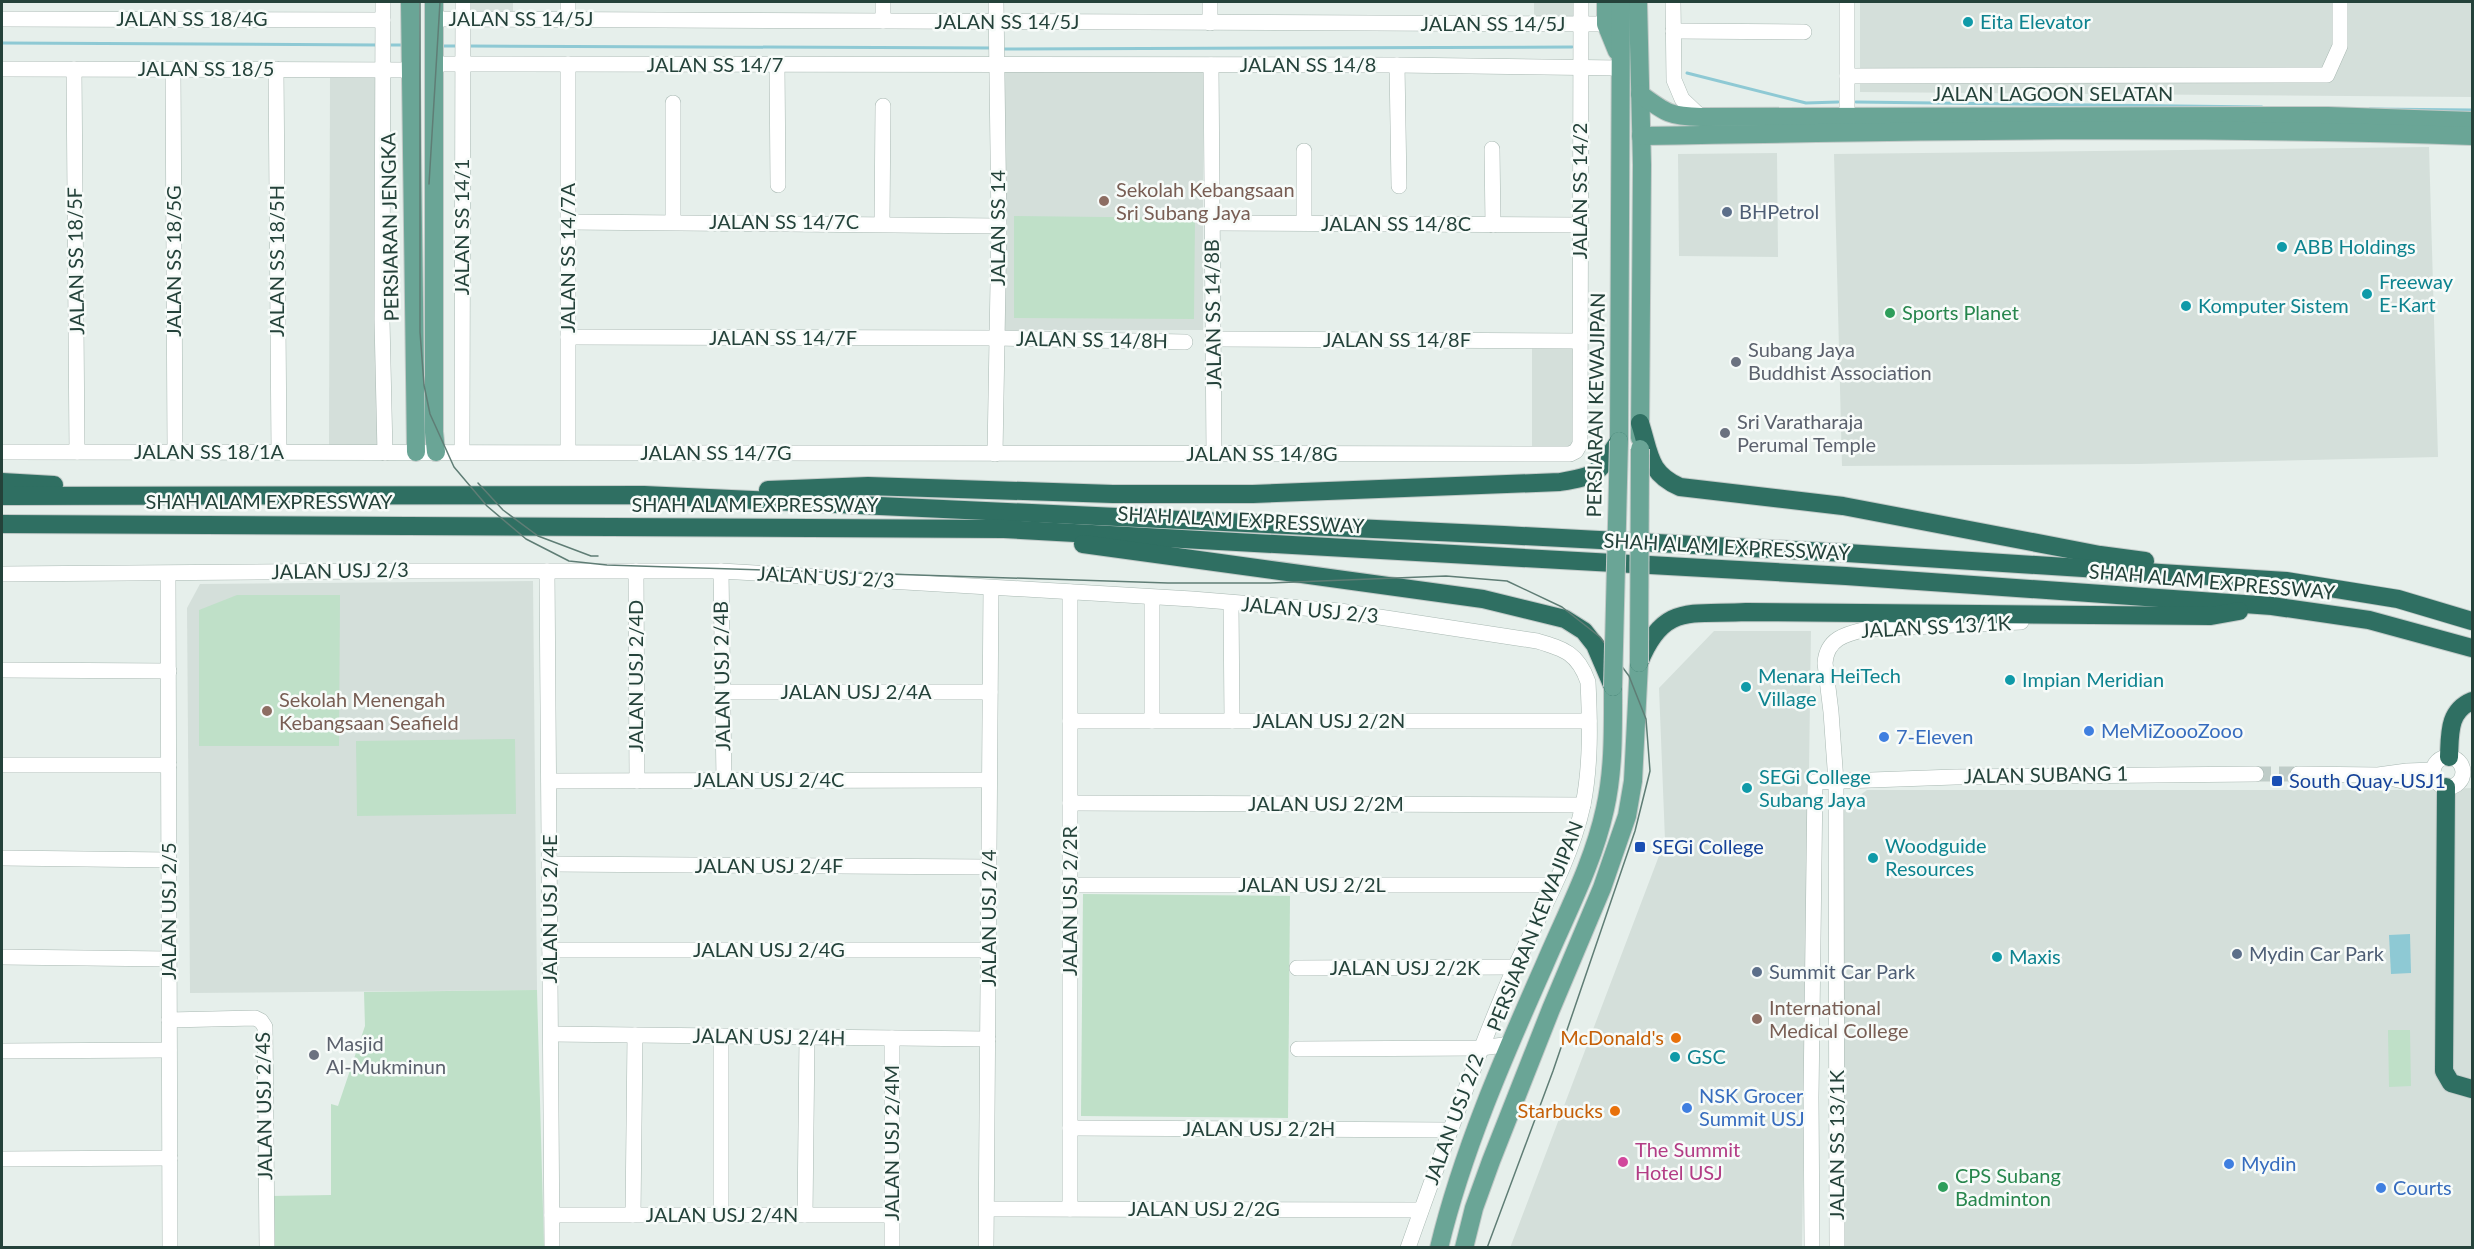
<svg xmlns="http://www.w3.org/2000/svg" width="2474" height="1249" viewBox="0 0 2474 1249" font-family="Lato,sans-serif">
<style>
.built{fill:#d4dfda}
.green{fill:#bfe0c8}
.water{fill:#8ec9d4}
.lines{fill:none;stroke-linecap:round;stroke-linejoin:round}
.stream{stroke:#8ec9d4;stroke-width:3}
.minor-tunnel{stroke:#bfccc8;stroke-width:15;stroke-dasharray:15 8;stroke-linecap:butt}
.minor-casing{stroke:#a8b8b2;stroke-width:16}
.major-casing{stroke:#c2cac8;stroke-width:20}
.highway-casing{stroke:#c2cac8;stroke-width:20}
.minor{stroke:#fff;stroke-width:15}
.major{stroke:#6aa596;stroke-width:18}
.highway{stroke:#2f6f62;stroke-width:18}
.tram{stroke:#5f7d75;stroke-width:1.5}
.major-bridge-casing{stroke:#c2cac8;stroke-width:20;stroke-linecap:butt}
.major-bridge{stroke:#6aa596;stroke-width:18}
.culture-dot{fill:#0f9aa8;stroke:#f7fbf9;stroke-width:2}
.education-dot{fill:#8d6e63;stroke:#f7fbf9;stroke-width:2}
.service-dot{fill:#5c6f8a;stroke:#f7fbf9;stroke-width:2}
.leisure-dot{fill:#2e9e5b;stroke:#f7fbf9;stroke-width:2}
.worship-dot{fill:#6b7280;stroke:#f7fbf9;stroke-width:2}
.shop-dot{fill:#3f7fe0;stroke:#f7fbf9;stroke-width:2}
.transit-dot{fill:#1a4fb4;stroke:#f7fbf9;stroke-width:2}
.food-dot{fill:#e8710a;stroke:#f7fbf9;stroke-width:2}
.hotel-dot{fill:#d1479c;stroke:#f7fbf9;stroke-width:2}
.labels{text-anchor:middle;stroke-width:5;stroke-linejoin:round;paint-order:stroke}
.street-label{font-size:20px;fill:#24423a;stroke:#f7fbf9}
.culture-label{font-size:20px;fill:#0d838f;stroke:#f7fbf9;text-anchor:start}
.education-label{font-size:20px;fill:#785e54;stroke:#f7fbf9;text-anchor:start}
.service-label{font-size:20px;fill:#4e5e75;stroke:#f7fbf9;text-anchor:start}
.leisure-label{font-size:20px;fill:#27864d;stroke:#f7fbf9;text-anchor:start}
.worship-label{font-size:20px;fill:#5b616d;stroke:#f7fbf9;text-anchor:start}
.shop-label{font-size:20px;fill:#366cbe;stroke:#f7fbf9;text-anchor:start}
.transit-label{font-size:20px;fill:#164399;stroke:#f7fbf9;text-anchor:start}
.food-label{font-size:20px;fill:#c56008;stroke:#f7fbf9;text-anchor:end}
.hotel-label{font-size:20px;fill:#b23c85;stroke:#f7fbf9;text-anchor:start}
</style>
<rect width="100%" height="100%" fill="#e6efeb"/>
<g class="built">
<rect x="465" y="2" width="48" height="13"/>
<path d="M1534 2H1577V22L1534 21Z"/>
<path d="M1860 2H2472V97L1860 92Z"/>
<path d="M330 70H375L379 447H329Z"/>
<rect x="1004" y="72" width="199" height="258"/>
<path d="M2429 147 2438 457 2139 464 1842 466 1834 154Z"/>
<path d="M1777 153 1778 257 1679 256 1678 154Z"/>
<path d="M1532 345H1576L1573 447 1532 451Z"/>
<path d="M533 581 537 990 190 993 187 608 200 584Z"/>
<path d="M1714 631H1811L1802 1247 1510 1248 1665 840 1659 688Z"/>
<path d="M2472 788V1247H1842L1841 809 1867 790H2420Z"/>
</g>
<g class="green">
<path d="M1014 216 1195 218 1194 319 1014 318Z"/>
<path d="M237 595H340L339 746H199V610Z"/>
<path d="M515 739 516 814 357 816 356 741Z"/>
<path d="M1083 894 1290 896 1288 1118 1081 1116Z"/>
<path d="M537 990 544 1247H271L270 1196 331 1195V1104L338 1106 365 1026 364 992Z"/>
<path d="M2388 1030H2410L2411 1086 2389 1087Z"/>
</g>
<path class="water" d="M2410 934 2411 973 2391 974 2389 935Z"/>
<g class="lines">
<g class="stream">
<path d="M2 43 378 45"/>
<path d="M387 45H405"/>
<path d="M441 46H459"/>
<path d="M468 46 993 48"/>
<path d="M1002 49 1572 47"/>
<path d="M1687 73 1806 103 1838 102"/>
<path d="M1856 102 2262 107"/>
<path d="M2370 109 2472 110"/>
</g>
<path class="minor-tunnel" d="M2256 774H2298"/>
<g class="minor-casing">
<g id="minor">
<path d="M383 2 382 320 385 453"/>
<path d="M568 2V19"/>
<path d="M1673 2 1674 80 1682 99 1701 117"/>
<path d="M2 19 383 20"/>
<path d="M434 19 1606 24"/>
<path d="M883 21V2"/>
<path d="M1210 23V2"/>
<path d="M1673 31 1804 32"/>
<path d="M434 64 1397 65 1620 68"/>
<path d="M568 64V452"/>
<path d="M777 65 778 185"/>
<path d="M1211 65 1214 454"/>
<path d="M1397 65 1399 186"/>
<path d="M2 69 411 70"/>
<path d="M74 69 77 452"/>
<path d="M173 69 175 452"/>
<path d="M276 69 279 452"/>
<path d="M1847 76 2327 75 2340 46V2"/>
<path d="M673 103V222"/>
<path d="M1847 116V2"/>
<path d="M1492 149 1493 225"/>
<path d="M568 222 999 226"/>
<path d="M882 223 883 106"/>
<path d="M1212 223 1580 225"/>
<path d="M1304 223V151"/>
<path d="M568 337 998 338 1185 342"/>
<path d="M1213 339 1580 341"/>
<path d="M2 452 1570 454 1576 451 1580 444 1581 2"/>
<path d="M462 452 463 2"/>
<path d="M995 454 999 226 996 2"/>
<path d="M547 571 552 1248"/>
<path d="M636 571 637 781"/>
<path d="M721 571 724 781"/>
<path d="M2 574 375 571H721L1192 599 1340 611 1537 641C1564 649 1578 653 1588 682 1590 722 1591 765 1583 805 1569 871 1527 934 1502 997 1468 1079 1438 1163 1408 1248"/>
<path d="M168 574 170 1248"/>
<path d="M1152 598V721"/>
<path d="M1231 603 1232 721"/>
<path d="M2 670 169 671"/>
<path d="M722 692H990"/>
<path d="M1070 721H1589"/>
<circle cx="2448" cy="772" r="15"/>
<path d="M2 765H169"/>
<path d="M2298 774 2378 775 2407 771 2433 770"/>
<path d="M2385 777 2407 782 2435 779"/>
<path d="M549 781 989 780"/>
<path d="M1070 803 1583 805"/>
<path d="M2 858 169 860"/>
<path d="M550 864 989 867"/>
<path d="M1070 885H1553"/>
<path d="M550 950H988"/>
<path d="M2 957 169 959"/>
<path d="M1297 968 1513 967"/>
<path d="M169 1020 255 1018 261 1021 265 1027 267 1248"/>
<path d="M551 1034 988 1039"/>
<path d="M721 1036V1215"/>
<path d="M892 1038V1248"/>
<path d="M1298 1049 1481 1048 1511 1044"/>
<path d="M2 1051 169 1050"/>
<path d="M1070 1128 1448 1130"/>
<path d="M2 1159 170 1158"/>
<path d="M987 1209 1421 1210"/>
<path d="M1070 1209V592"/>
<path d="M552 1215H892"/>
<path d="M633 1215 635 1035"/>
<path d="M805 1215 807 1037"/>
<path d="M986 1248 991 588"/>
<path d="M1812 1248 1811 1097 1815 782 1955 777 2256 774"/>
<path d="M1837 1248 1836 782 1831 712 1825 663C1827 638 1846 634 1867 629L2021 622"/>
</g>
</g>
<g class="major-casing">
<g id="major">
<path d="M410 2 416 452"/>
<path d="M434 2V432L436 452"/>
<path d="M1606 2V24L1617 51"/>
<path d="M1638 2 1642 165 1640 438"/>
<path d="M1640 94C1666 113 1669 116 1701 117L2328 116 2472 121"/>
<path d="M1641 136C1918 131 2196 126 2472 136"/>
<path d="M1619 441 1621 2"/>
<path d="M1439 1248C1462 1152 1504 1056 1544 966 1566 914 1593 864 1605 809 1614 769 1613 728 1613 687"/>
<path d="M1464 1248 1474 1208 1491 1161 1551 1009 1602 888 1627 816 1633 781 1639 663"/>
</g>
</g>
<g class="highway-casing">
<g id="highway">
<path d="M1640 423C1650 454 1648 473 1680 487L1843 506 2100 555 2145 561"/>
<path d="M2 482 54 485"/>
<path d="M768 490 868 486 1113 494H1253L1560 482C1600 475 1597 474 1619 441"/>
<path d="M2 496 644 495 1504 535 1847 553 2286 581 2398 599 2472 621"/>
<path d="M2 524 1004 529 1846 576 2272 606 2369 620 2472 648"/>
<path d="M1083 544 1483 599 1565 619 1584 631 1595 645 1613 687"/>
<path d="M1639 663C1663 603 1690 615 1746 612L2211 616 2239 611"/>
<path d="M2449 757C2450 734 2448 711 2472 701"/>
<path d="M2446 787 2444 1071 2451 1083 2472 1089"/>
</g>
</g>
<use href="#minor" class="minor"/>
<use href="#major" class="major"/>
<use href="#highway" class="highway"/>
<g class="tram">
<path d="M420 2V332L424 385 430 414 454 467 487 506 526 539 569 561 607 565 1168 583H1269L1446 576 1507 581 1562 607 1600 637 1629 676 1646 719 1650 771 1635 831 1553 1071 1487 1248"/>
<path d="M429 184 440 2"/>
<path d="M478 483 503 510 538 536 591 556H598"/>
</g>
<g class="major-bridge-casing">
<g id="major-bridge">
<path d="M1639 663 1640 449"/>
<path d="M1613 687 1619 441"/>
</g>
</g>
<use href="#major-bridge" class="major-bridge"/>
</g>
<g class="culture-dot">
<circle cx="1968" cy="22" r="6"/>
<circle cx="2282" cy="247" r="6"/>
<circle cx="2367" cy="294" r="6"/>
<circle cx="2186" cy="306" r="6"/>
<circle cx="2010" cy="680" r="6"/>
<circle cx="1746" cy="687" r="6"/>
<circle cx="1747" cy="788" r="6"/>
<circle cx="1873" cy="858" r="6"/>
<circle cx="1997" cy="957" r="6"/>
<circle cx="1675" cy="1057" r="6"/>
</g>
<g class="education-dot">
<circle cx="1104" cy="201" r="6"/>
<circle cx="267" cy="711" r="6"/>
<circle cx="1757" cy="1019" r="6"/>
</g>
<g class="service-dot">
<circle cx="1727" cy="212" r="6"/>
<circle cx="2237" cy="954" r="6"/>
<circle cx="1757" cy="972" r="6"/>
</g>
<g class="leisure-dot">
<circle cx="1890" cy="313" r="6"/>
<circle cx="1943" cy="1187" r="6"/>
</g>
<g class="worship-dot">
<circle cx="1736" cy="362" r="6"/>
<circle cx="1725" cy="433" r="6"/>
<circle cx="314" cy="1055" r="6"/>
</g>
<g class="shop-dot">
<circle cx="2089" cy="731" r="6"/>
<circle cx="1884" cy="737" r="6"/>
<circle cx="1687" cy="1108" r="6"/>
<circle cx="2229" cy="1164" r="6"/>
<circle cx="2381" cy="1188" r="6"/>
</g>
<g class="transit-dot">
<rect x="2271" y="775" width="12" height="12" rx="3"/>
<rect x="1634" y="841" width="12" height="12" rx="3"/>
</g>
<g class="food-dot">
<circle cx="1676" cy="1038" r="6"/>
<circle cx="1615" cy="1111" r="6"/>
</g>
<circle class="hotel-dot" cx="1623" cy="1162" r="6"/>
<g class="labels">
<g class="street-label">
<text x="192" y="26">JALAN SS 18/4G</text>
<text x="521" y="26">JALAN SS 14/5J</text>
<text x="1007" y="29">JALAN SS 14/5J</text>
<text x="1493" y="31">JALAN SS 14/5J</text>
<text x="715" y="72">JALAN SS 14/7</text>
<text x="1308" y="72">JALAN SS 14/8</text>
<text x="206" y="76">JALAN SS 18/5</text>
<text x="2053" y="101">JALAN LAGOON SELATAN</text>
<text transform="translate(1580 191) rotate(-90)" y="7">JALAN SS 14/2</text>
<text x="784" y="229">JALAN SS 14/7C</text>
<text x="1396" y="231">JALAN SS 14/8C</text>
<text transform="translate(390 227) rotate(-91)" y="7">PERSIARAN JENGKA</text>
<text transform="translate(462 227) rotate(-90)" y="7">JALAN SS 14/1</text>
<text transform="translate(998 228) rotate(-90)" y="7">JALAN SS 14</text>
<text transform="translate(568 258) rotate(-90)" y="7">JALAN SS 14/7A</text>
<text transform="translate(76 261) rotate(-91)" y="7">JALAN SS 18/5F</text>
<text transform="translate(174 261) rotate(-90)" y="7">JALAN SS 18/5G</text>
<text transform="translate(277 261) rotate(-90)" y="7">JALAN SS 18/5H</text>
<text transform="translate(1213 314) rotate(-91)" y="7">JALAN SS 14/8B</text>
<text x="783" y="345">JALAN SS 14/7F</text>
<text transform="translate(1092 340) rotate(1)" y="7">JALAN SS 14/8H</text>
<text x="1397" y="347">JALAN SS 14/8F</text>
<text transform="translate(1596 405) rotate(-89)" y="7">PERSIARAN KEWAJIPAN</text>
<text x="209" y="459">JALAN SS 18/1A</text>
<text x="716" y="460">JALAN SS 14/7G</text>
<text x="1262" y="461">JALAN SS 14/8G</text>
<text x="269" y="509">SHAH ALAM EXPRESSWAY</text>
<text x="755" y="512">SHAH ALAM EXPRESSWAY</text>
<text transform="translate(1241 520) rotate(3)" y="7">SHAH ALAM EXPRESSWAY</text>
<text transform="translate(1727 547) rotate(3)" y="7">SHAH ALAM EXPRESSWAY</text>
<text transform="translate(340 571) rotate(-1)" y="7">JALAN USJ 2/3</text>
<text transform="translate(826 577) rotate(3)" y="7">JALAN USJ 2/3</text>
<text transform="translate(2212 582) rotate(5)" y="7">SHAH ALAM EXPRESSWAY</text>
<text transform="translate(1310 610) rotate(5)" y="7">JALAN USJ 2/3</text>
<text transform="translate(1936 627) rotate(-3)" y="7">JALAN SS 13/1K</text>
<text transform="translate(636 676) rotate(-90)" y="7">JALAN USJ 2/4D</text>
<text transform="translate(722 676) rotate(-91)" y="7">JALAN USJ 2/4B</text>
<text x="856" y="699">JALAN USJ 2/4A</text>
<text x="1329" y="728">JALAN USJ 2/2N</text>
<text transform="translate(2046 775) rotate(-1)" y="7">JALAN SUBANG 1</text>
<text x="769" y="787">JALAN USJ 2/4C</text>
<text x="1326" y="811">JALAN USJ 2/2M</text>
<text x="769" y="873">JALAN USJ 2/4F</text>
<text x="1312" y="892">JALAN USJ 2/2L</text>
<text transform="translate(1070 901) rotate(-90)" y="7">JALAN USJ 2/2R</text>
<text transform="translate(550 909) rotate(-90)" y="7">JALAN USJ 2/4E</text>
<text transform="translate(169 911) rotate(-90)" y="7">JALAN USJ 2/5</text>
<text transform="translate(989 918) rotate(-90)" y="7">JALAN USJ 2/4</text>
<text transform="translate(1535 926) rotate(-68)" y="7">PERSIARAN KEWAJIPAN</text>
<text x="769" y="957">JALAN USJ 2/4G</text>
<text x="1405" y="975">JALAN USJ 2/2K</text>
<text transform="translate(769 1037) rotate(1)" y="7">JALAN USJ 2/4H</text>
<text transform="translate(264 1106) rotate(-91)" y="7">JALAN USJ 2/4S</text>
<text transform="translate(1454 1119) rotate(-70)" y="7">JALAN USJ 2/2</text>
<text x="1259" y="1136">JALAN USJ 2/2H</text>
<text transform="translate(892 1143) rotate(-90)" y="7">JALAN USJ 2/4M</text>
<text transform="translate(1837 1145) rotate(-90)" y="7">JALAN SS 13/1K</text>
<text x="1204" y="1216">JALAN USJ 2/2G</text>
<text x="722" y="1222">JALAN USJ 2/4N</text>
</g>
<g class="culture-label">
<text x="1980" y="29">Eita Elevator</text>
<text x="2294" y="254">ABB Holdings</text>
<text x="2379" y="289">Freeway<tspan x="2379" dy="23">E-Kart</tspan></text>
<text x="2198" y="313">Komputer Sistem</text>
<text x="1758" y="683">Menara HeiTech<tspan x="1758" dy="23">Village</tspan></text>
<text x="2022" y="687">Impian Meridian</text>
<text x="1759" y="784">SEGi College<tspan x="1759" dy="23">Subang Jaya</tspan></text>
<text x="1885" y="853">Woodguide<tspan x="1885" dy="23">Resources</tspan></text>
<text x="2009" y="964">Maxis</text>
<text x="1687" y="1064">GSC</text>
</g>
<g class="education-label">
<text x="1116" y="197">Sekolah Kebangsaan<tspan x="1116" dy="23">Sri Subang Jaya</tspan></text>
<text x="279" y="707">Sekolah Menengah<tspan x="279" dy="23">Kebangsaan Seafield</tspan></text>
<text x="1769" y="1015">International<tspan x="1769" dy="23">Medical College</tspan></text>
</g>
<g class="service-label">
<text x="1739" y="219">BHPetrol</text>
<text x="2249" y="961">Mydin Car Park</text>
<text x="1769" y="979">Summit Car Park</text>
</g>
<g class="leisure-label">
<text x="1902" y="320">Sports Planet</text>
<text x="1955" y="1183">CPS Subang<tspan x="1955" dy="23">Badminton</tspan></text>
</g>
<g class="worship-label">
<text x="1748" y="357">Subang Jaya<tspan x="1748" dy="23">Buddhist Association</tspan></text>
<text x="1737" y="429">Sri Varatharaja<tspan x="1737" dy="23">Perumal Temple</tspan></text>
<text x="326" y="1051">Masjid<tspan x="326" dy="23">Al-Mukminun</tspan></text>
</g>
<g class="shop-label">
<text x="2101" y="738">MeMiZoooZooo</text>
<text x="1896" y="744">7-Eleven</text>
<text x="1699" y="1103">NSK Grocer<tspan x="1699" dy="23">Summit USJ</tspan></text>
<text x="2241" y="1171">Mydin</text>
<text x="2393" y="1195">Courts</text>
</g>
<g class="transit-label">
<text x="2289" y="788">South Quay-USJ1</text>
<text x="1652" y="854">SEGi College</text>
</g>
<g class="food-label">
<text x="1664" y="1045">McDonald's</text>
<text x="1603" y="1118">Starbucks</text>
</g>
<g class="hotel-label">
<text x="1635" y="1157">The Summit<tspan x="1635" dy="23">Hotel USJ</tspan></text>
</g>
</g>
<rect width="2474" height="1249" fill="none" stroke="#24423a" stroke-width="6"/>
</svg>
